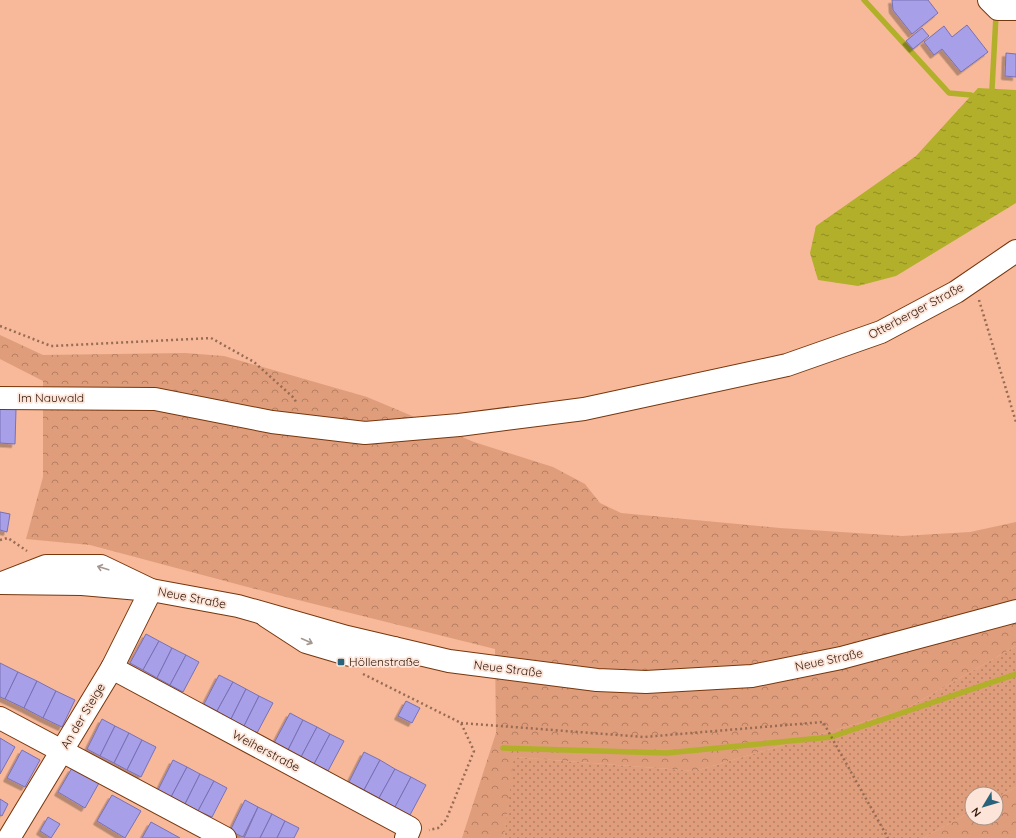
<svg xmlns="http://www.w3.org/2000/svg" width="1016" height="838" viewBox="0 0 1016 838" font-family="Quicksand,sans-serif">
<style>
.grass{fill:url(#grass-dots)}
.forest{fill:url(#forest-crowns)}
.water{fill:url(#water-ripples)}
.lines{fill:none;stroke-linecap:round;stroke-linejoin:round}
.stream{stroke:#b2b02a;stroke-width:5.5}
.building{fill:#a7a0e8;stroke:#7970b5;filter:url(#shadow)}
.minor-casing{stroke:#77360c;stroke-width:24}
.major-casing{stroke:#77360c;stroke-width:24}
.path{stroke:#986b53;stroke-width:2.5;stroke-dasharray:2 3;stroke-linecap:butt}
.minor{stroke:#fff;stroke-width:22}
.major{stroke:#fff;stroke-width:22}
.oneway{stroke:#a3978f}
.poi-dot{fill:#28637b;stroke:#fce4d8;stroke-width:1.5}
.labels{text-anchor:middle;stroke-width:3.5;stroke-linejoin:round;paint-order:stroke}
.street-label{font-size:12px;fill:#331707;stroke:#fce4d8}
.poi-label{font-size:12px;fill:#331707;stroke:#fce4d8;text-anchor:start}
</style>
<defs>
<pattern id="grass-dots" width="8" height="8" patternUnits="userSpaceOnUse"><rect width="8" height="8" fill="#df9d7b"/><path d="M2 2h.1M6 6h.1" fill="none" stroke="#b57f63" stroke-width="1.8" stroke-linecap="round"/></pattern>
<pattern id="forest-crowns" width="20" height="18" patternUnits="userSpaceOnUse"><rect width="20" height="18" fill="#df9d7b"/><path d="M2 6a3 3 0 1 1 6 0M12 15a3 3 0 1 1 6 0" fill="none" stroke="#b57f63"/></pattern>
<pattern id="water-ripples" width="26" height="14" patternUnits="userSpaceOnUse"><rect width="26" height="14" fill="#b2b02a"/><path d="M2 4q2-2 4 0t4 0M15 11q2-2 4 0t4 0" fill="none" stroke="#918e22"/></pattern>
<filter id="shadow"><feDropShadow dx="-3.5" dy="3.5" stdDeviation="0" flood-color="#0004"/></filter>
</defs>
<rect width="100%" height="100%" fill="#f7b99a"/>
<path class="grass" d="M1016 646V787L996 798V794H972V811L923 838H504L513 757 695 771 904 710Z"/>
<g class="forest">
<path d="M0 335 43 355 185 353 224 356 367 397 474 442 553 467 585 484 600 503 621 513 780 528 902 536 970 532 1016 522V646L904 710 695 771 514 757 504 838H462L496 733 495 649 278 595 90 545 26 539 43 477V381L0 359Z"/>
<path d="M1016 787V838H923L972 811V818H996V798Z"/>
</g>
<path class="water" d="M978 88 1016 90V203L896 276 858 286 818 280 810 253 816 226 916 156Z"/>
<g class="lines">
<g class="stream">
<path d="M864 0 949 93 971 95"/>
<path d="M992 89 996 16"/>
<path d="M503 748 667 753 831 737 1016 674"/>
</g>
</g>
<g class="building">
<path d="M892 0H928L938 13 912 34 893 10Z"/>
<path d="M967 25 988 52 961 72 942 49 934 55 924 42 944 26 952 37Z"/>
<path d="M922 28 929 36 913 49 906 41Z"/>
<path d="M1006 53 1016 54V77L1005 76Z"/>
<path d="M0 409H16L15 444 0 443Z"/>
<path d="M0 512 10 514 7 532 0 530Z"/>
<path d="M146 634 159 641 143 670 130 663Z"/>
<path d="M159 641 172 648 157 678 143 670Z"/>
<path d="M172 648 186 655 170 685 157 678Z"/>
<path d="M186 655 199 662 183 692 170 685Z"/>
<path d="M0 663 18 672 5 699 0 697Z"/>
<path d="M18 672 37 681 24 708 5 699Z"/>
<path d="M219 675 233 682 217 711 204 704Z"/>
<path d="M37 681 56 691 43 718 24 708Z"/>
<path d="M233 682 246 689 231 719 217 711Z"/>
<path d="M246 689 259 696 244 726 231 719Z"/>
<path d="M56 691 75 700 62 727 43 718Z"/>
<path d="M259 696 273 703 257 733 244 726Z"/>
<path d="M406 701 420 708 412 723 398 716Z"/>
<path d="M290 713 303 720 288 750 274 743Z"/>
<path d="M102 719 115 726 100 756 87 749Z"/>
<path d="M303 720 317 727 301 757 288 750Z"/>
<path d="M115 726 129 733 114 763 100 756Z"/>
<path d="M317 727 330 734 314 764 301 757Z"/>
<path d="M129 733 142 740 127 770 114 763Z"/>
<path d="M330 734 344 741 328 771 314 764Z"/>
<path d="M0 738 15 747 0 774Z"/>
<path d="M142 740 156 747 141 777 127 770Z"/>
<path d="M22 750 40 760 25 787 7 778Z"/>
<path d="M364 752 380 760 364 790 349 782Z"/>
<path d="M173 760 187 767 171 797 158 790Z"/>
<path d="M380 760 395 769 379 798 364 790Z"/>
<path d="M187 767 200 774 185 804 171 797Z"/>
<path d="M72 768 99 783 85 808 58 792Z"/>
<path d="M395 769 411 777 395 807 379 798Z"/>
<path d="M200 774 214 781 198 811 185 804Z"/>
<path d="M411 777 426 785 410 815 395 807Z"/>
<path d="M214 781 227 788 212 817 198 811Z"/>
<path d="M112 795 141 811 125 838 97 821Z"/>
<path d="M0 799 8 804 2 816 0 815Z"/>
<path d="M245 800 258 807 243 837 230 831Z"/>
<path d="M258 807 272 814 260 838H244Z"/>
<path d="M272 814 285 821 277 838H260Z"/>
<path d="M48 817 60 824 51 838 40 831Z"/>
<path d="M285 821 299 828 294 838H277Z"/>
<path d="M151 822 180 838H142Z"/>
</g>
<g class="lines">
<g class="minor-casing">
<g id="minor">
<path d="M989 0 998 9H1016"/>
<path d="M0 398 155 399 272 422 365 433 459 425 584 409 787 365 881 332 956 292 1016 251"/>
<path d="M2 583 46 566H101L151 590 112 668 9 838"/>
<path d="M266 616 306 642 350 655 394 648"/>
<path d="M112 668 410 828 406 838"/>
<path d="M0 718 225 838"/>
</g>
</g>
<g class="major-casing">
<path id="major" d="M0 583 82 584 151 590 238 606 347 637 449 661 597 680 646 682 752 676 841 658 1016 611"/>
</g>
<g class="path">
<path d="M979 300 1016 422"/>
<path d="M0 326 51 346 211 338 254 362 294 398 297 404"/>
<path d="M0 540 8 538 27 551"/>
<path d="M363 674 461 723 474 751 446 820 438 828 429 830"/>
<path d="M461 723 644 737 823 722 888 838"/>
</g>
<use href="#minor" class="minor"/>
<use href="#major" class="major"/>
</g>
<defs><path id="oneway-shaft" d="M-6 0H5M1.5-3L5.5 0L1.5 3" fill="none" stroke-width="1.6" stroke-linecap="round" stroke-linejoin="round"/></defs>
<g class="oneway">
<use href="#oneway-shaft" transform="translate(103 568) rotate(-163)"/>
<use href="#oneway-shaft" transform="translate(307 641) rotate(24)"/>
</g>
<rect class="poi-dot" x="337" y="658" width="8" height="8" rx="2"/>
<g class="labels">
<g class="street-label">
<text transform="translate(916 311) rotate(-28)" y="4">Otterberger Straße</text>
<text x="51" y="402">Im Nauwald</text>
<text transform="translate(192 598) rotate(11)" y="4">Neue Straße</text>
<text transform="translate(829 660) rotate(-12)" y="4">Neue Straße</text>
<text transform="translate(508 669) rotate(7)" y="4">Neue Straße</text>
<text transform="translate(83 716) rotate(-59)" y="4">An der Steige</text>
<text transform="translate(266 751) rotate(28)" y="4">Weiherstraße</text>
</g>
<g class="poi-label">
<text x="349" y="666">Höllenstraße</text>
</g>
</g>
<g transform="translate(984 806) rotate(232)"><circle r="19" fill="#fce4d8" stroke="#ac9284"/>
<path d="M0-3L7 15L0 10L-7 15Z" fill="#28637b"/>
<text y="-6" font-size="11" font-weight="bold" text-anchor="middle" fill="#331707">N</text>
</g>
</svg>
